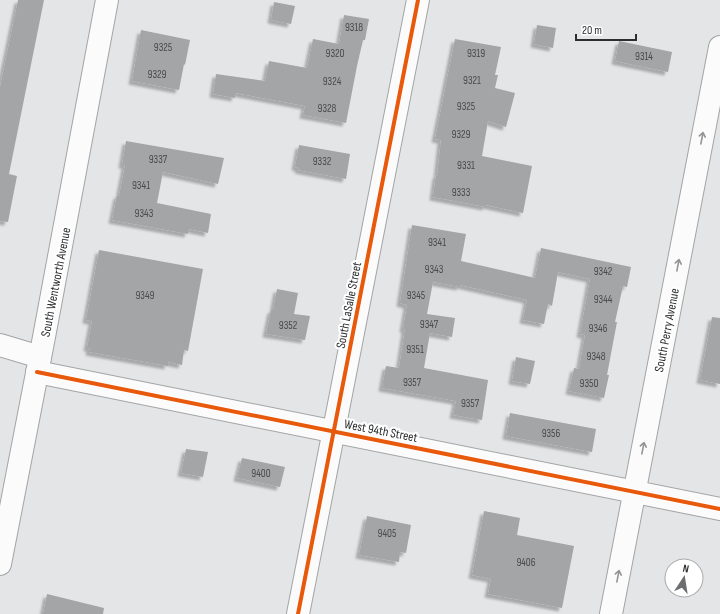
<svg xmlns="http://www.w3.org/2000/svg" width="720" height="614" viewBox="0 0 720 614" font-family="'Sofia Sans Condensed',sans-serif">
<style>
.building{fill:#a4a5a6;filter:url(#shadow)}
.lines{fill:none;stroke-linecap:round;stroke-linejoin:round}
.minor-casing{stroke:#a3a4a5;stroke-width:24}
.minor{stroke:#fbfbfb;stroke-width:22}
.cycleway-casing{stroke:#fff;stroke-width:6}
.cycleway{stroke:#e8590c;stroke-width:4}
.oneway{stroke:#949494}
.labels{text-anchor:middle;stroke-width:4;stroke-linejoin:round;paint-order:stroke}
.number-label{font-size:11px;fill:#4a4b4c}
.street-label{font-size:13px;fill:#2c2d2e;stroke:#fff}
</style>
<defs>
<filter id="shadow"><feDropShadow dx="-3.5" dy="3.5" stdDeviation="1" flood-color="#0004"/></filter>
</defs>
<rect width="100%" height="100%" fill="#e4e5e6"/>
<g class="building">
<path d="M18 0H44L9 174 17 176 8 222 0 221V87Z"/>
<path d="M274 2 295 6 291 24 271 20Z"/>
<path d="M344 15 369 19 365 40H363L357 66 346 123 303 115 305 106 236 93 235 98 213 94 216 74 265 81 269 61 307 68 313 39 339 44Z"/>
<path d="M537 25 556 28 553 48 534 44Z"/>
<path d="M141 30 190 40 185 65 184 64 179 90 132 81Z"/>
<path d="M455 39 501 47 495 75H498L495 88 515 93 506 127 488 121 482 156 532 166 523 213 486 205V207L433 197 436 175 437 176 441 140 435 139Z"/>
<path d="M619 41 672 52 668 72 615 61Z"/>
<path d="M126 141 224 158 218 184 163 172 157 203 211 214 208 233 189 229 188 234 112 220 117 195 119 196 125 165H122Z"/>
<path d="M299 145 350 154 346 179 298 170 299 168 295 167Z"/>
<path d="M412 225 466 234 461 261 535 278 541 248 631 267 627 287 623 286 615 322H617L607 375H609L604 398 569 391 574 368 579 369 585 335 580 334 590 279 558 272 552 306 548 304 544 324 523 320 527 300 460 285V287L433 282 427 314 455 318 452 337 430 333 424 368 488 380 482 420 453 415 456 401 382 388 386 366 399 368 405 329H403L407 305 400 303Z"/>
<path d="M99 250 203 269 188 351 184 350 182 365 168 362V366L89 352 90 348H87L92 321 86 320Z"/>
<path d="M277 289 298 293 294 314 310 316 305 340 266 334 271 310H273Z"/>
<path d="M712 317 720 318V384L700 380Z"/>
<path d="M516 357 535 361 530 384 512 381Z"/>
<path d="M510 413 596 429 592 452 506 436Z"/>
<path d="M186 449 208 452 203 477 181 473Z"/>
<path d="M242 458 285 467 280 487 237 478Z"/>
<path d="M484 511 520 518 517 535 574 546 562 608 488 594 491 579 472 575Z"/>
<path d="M367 516 411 525 406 553 400 552 399 562 359 555Z"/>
<path d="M47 594 104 608 103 614H43Z"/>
</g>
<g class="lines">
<g class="minor-casing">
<g id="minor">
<path d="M0 345 40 357"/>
<path d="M37 372 720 509"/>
<path d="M0 564 44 337 107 0"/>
<path d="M298 614 418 0"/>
<path d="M611 614 720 47"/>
</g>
</g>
<use href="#minor" class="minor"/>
<g class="cycleway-casing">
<g id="cycleway">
<path d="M37 372 720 509"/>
<path d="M298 614 418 0"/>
</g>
</g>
<use href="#cycleway" class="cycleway"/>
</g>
<defs><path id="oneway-shaft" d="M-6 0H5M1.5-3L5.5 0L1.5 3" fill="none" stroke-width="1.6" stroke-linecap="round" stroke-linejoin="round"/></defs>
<g class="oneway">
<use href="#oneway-shaft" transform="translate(702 138) rotate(-79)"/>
<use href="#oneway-shaft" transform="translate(678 265) rotate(-79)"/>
<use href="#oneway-shaft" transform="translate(643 448) rotate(-79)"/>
<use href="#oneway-shaft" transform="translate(618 576) rotate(-79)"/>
</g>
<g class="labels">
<g class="number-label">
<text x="354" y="31">9318</text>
<text x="163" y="51">9325</text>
<text x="335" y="57">9320</text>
<text x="476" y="57">9319</text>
<text x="644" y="60">9314</text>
<text x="157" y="78">9329</text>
<text x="472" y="84">9321</text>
<text x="332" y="85">9324</text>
<text x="466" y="110">9325</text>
<text x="327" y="112">9328</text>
<text x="461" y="138">9329</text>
<text x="158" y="163">9337</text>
<text x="322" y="165">9332</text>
<text x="466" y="169">9331</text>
<text x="141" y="189">9341</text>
<text x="461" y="196">9333</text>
<text x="144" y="217">9343</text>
<text x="437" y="246">9341</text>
<text x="434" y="273">9343</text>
<text x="603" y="275">9342</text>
<text x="145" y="299">9349</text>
<text x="416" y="299">9345</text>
<text x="603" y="303">9344</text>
<text x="429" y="328">9347</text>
<text x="288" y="329">9352</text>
<text x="598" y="332">9346</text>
<text x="415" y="353">9351</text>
<text x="596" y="360">9348</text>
<text x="412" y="386">9357</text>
<text x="589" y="387">9350</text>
<text x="470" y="407">9357</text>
<text x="551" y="437">9356</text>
<text x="261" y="477">9400</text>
<text x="387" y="537">9405</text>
<text x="526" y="566">9406</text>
</g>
<g class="street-label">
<text transform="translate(55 282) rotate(-79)" y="5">South Wentworth Avenue</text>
<text transform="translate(348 305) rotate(-79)" y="5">South LaSalle Street</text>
<text transform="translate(666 330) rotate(-79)" y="5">South Perry Avenue</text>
<text transform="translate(381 430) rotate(11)" y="5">West 94th Street</text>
</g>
</g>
<g transform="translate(684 578) rotate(12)"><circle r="19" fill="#ffffff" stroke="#ababab"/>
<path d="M0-3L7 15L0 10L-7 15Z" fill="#6c6d6e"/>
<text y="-6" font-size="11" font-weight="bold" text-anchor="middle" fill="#2c2d2e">N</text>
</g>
<path d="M576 34v6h60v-6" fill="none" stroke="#2c2d2e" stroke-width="2"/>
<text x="582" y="34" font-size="12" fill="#2c2d2e" stroke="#ffffff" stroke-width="3" paint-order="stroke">20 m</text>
</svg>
